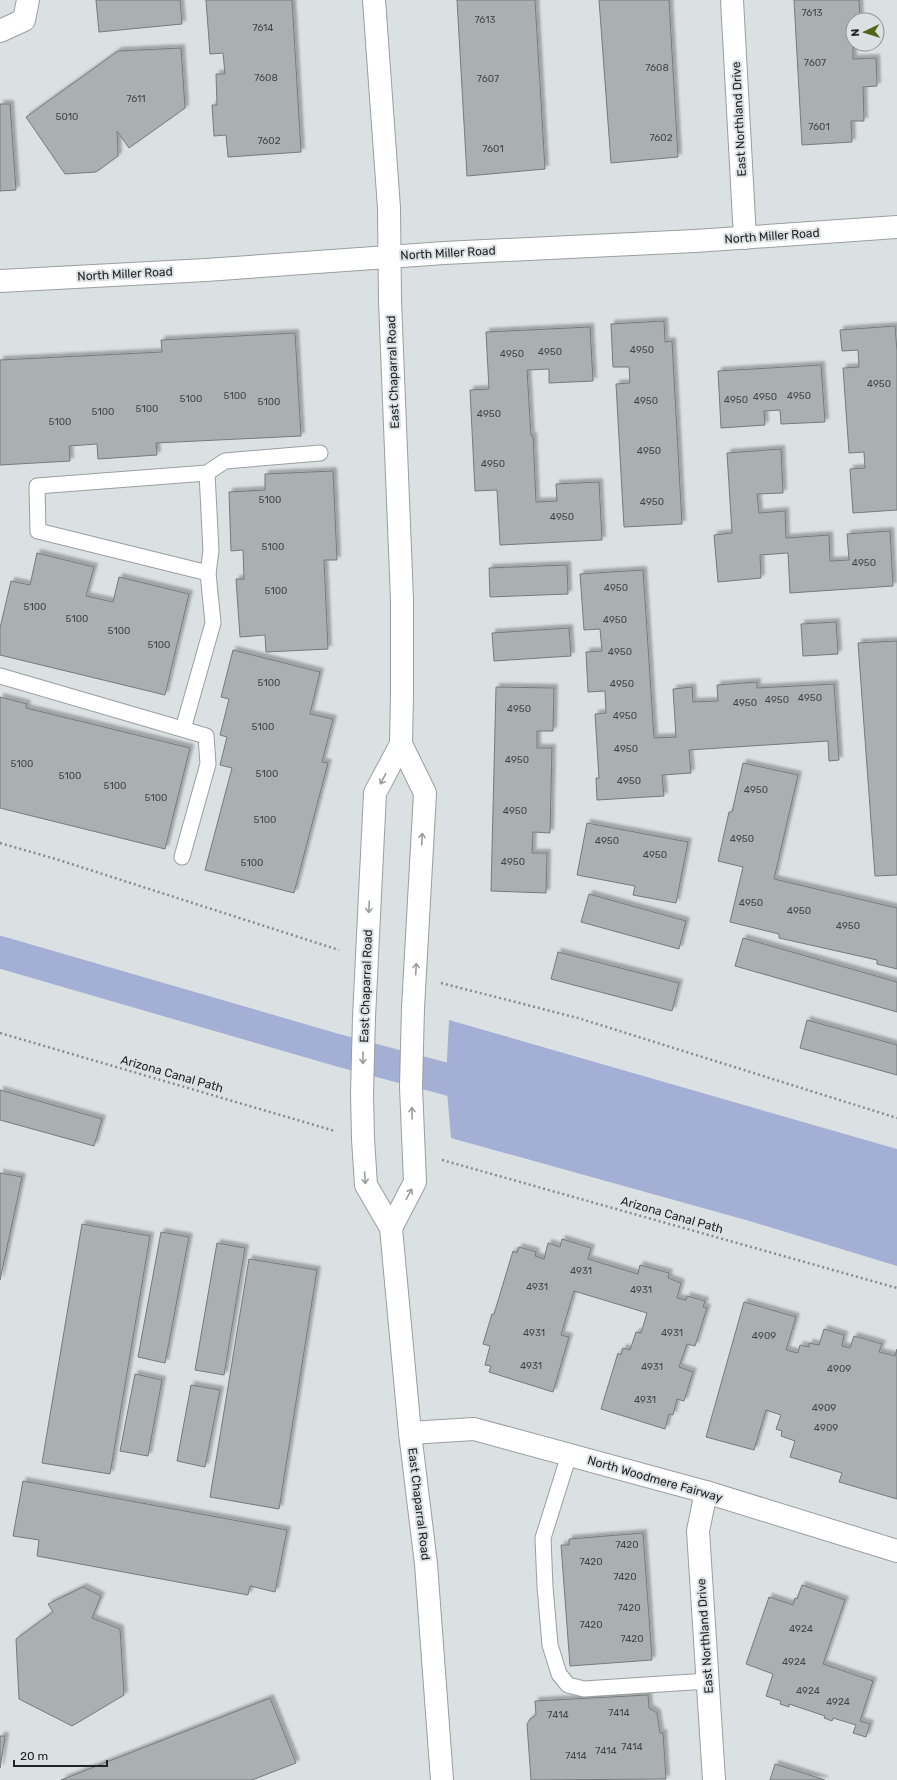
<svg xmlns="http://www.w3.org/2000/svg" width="897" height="1780" viewBox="0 0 897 1780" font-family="Rubik,sans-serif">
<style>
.water{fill:#a3afd5}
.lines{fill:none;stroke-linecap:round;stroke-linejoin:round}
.canal{stroke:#a3afd5;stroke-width:32}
.building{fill:#aab0b1;stroke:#757b7b;filter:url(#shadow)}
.lane-casing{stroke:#999ea1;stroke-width:17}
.street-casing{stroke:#999ea1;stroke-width:24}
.secondary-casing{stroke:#999ea1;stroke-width:24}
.path{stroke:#878b8d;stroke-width:2.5;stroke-dasharray:2 3;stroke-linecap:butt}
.lane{stroke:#fff;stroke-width:15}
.street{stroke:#fff;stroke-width:22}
.secondary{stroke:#fff;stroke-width:22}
.oneway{stroke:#9b9c9c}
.labels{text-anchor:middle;stroke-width:4;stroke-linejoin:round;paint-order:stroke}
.number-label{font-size:10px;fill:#434647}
.street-label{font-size:12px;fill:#212324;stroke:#dbe0e3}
</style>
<defs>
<filter id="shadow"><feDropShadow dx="3.5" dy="-3.5" stdDeviation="1" flood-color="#0004"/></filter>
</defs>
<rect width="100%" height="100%" fill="#dbe0e3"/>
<path class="water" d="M449 1020 897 1149V1266L746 1220 451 1138 446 1079Z"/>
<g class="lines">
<path class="canal" d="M0 952 337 1050 488 1090"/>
</g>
<g class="building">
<path d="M96 0H180L182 24 99 32Z"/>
<path d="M206 0H292L301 152 228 157 226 135 214 136 212 105H217L216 74H225L223 53 210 54Z"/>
<path d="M457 0H535L545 169 467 176Z"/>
<path d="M599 0H669L678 157 611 163Z"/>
<path d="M794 0H859L860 20H853V59L876 58 877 86 863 87 864 121H851L852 142 802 145Z"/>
<path d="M181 48 185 108 129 148 117 131 118 156 96 172 65 174 26 117 118 51Z"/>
<path d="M0 104H10L16 190 0 191Z"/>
<path d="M664 321 665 342 672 341 682 524 624 527 616 384 630 383 629 367H613L611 324Z"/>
<path d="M895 326 897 351V510L853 513 850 469 865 468 864 452 849 453 843 368 859 367 858 350 842 351 840 330Z"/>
<path d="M590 327 593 381 549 383V369L527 370 531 436H533L536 502 557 501 556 484 599 482 602 540 500 545 497 490 475 491 470 390 489 389 486 332Z"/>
<path d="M295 333 301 436 156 443 157 455 98 459 97 444 69 446 70 461 0 465V360L162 352 161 340Z"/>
<path d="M821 365 825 422 781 424 780 410 764 411 765 425 721 428 718 371Z"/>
<path d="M781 449 783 493 757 494 759 513 785 511 786 538 829 535 830 561 849 560 847 534 890 531 893 586 790 593 788 553 760 555 761 578 718 582 714 535 732 533 727 453Z"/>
<path d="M333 471 337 560H324L328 649 266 652 265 635 240 637 236 579H244L243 550 231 551 229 492 265 490V474Z"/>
<path d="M37 553 94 567 86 596 113 602 119 577 189 594 165 695 0 655V628L11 581 30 585Z"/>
<path d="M567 565 568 594 490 597 489 568Z"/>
<path d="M643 570 654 738 676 737 673 689 692 687 693 702 718 701 717 685 757 682V688L834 684 839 760 829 761 828 741 689 750 691 773 662 775 664 796 597 800 596 778H599L595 714 606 713 605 691 588 692 586 652 602 651 600 629 584 630 580 574Z"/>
<path d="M836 622 838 654 803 656 801 624Z"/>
<path d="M569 628 571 656 494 661 492 633Z"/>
<path d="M897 641V875L875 876 858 643Z"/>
<path d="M233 650 320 672 310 714 333 719 322 762 328 763 294 893 205 870 232 768 220 765 227 737 220 735 229 699 221 697Z"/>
<path d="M496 687 554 688 553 731H537V748H552L550 833 533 832 532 853H547L546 893 491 891Z"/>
<path d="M0 697 27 704 26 708 190 748 165 849 0 808Z"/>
<path d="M743 763 798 775 774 879 897 908V969L877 964V960L779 938V934L730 922 743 867 718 861 729 812H732Z"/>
<path d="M587 823 688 842 676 903 633 895 635 886 577 875Z"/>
<path d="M589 894 686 921 679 949 581 922Z"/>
<path d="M743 938 897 982V1012L735 966Z"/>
<path d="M558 952 679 983 672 1011 551 979Z"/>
<path d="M807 1020 897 1045V1075L800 1048Z"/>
<path d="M0 1090 102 1119 94 1146 0 1120Z"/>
<path d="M0 1173 22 1177 0 1280Z"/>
<path d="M82 1224 150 1236 110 1474 42 1463Z"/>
<path d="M161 1232 189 1237 165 1363 138 1357Z"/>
<path d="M562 1239 591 1248 588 1259 638 1274 640 1265 669 1273 668 1278 681 1283 677 1298 686 1300 687 1296 705 1301 703 1307 707 1308 695 1346 687 1344 679 1367 693 1372 684 1401 677 1399 673 1415 669 1414 665 1429 601 1409 618 1353 621 1355 623 1348 630 1350 636 1332 641 1333 647 1313 574 1291 561 1335 569 1337 553 1392 489 1372 491 1366 485 1365 490 1346 483 1344 492 1314H494L513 1251 517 1253 519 1247 536 1252 535 1256 544 1259 548 1243 560 1247Z"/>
<path d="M217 1243 245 1248 224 1375 195 1370Z"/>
<path d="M249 1259 317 1270 279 1509 210 1497Z"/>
<path d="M744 1302 796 1317 786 1350 798 1353 800 1345 809 1347V1343L819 1345 824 1329 844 1335 842 1346 850 1348 854 1336 882 1344 879 1352 895 1356 897 1349V1499L839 1482 842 1473 790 1457 795 1441 781 1436 782 1431 776 1429 781 1415 766 1410 754 1450 706 1437Z"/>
<path d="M135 1374 162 1380 148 1456 120 1451Z"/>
<path d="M191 1385 220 1390 205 1467 177 1461Z"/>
<path d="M23 1481 287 1530 275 1592 250 1586 248 1595 37 1556 39 1540 13 1536Z"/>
<path d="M643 1533 652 1660 570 1666 561 1545H569V1539Z"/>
<path d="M802 1585 845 1600 823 1664 873 1681 860 1721 870 1724 866 1737 853 1733 856 1725 833 1718 832 1721 824 1718 825 1716 789 1704V1707L780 1704 781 1701 766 1696 773 1674 746 1664 769 1597 793 1605 795 1598 797 1599Z"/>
<path d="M83 1587 101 1596 92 1618 120 1629 124 1695 72 1726 19 1699 16 1639 53 1612 48 1604Z"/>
<path d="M648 1695 649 1708 657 1713 660 1733H663L666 1779 531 1780 527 1724 530 1719 536 1715 535 1701Z"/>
<path d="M270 1698 296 1763 252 1780H61Z"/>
<path d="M0 1736H5L0 1768Z"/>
<path d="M775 1764 825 1780H770Z"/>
</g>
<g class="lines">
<g class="lane-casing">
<g id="lane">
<path d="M208 573 38 531 37 486 207 473 225 461 320 453"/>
<path d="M0 676 206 736 208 764 182 857"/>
<path d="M183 729 213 623 208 573 211 551 207 473"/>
<path d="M569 1455 543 1538 545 1587 550 1645 559 1674 568 1685 584 1689 708 1681"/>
</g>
</g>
<g class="street-casing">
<g id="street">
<path d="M732 0 745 238"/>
<path d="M0 31 24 20 28 0"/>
<path d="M410 1433 474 1429 706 1492 897 1551"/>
<path d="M706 1492 698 1531 714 1780"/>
</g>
</g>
<g class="secondary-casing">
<g id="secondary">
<path d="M374 0 389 208 390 301 402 600V695L401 744 375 793 364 1017 362 1094 363 1139 366 1185 391 1228 410 1433 426 1564 442 1780"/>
<path d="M0 281 206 270 444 253 695 241 897 227"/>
<path d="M391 1228 415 1182 411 1087 413 1008 425 793 401 744"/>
</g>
</g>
<g class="path">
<path d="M0 843 59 860 339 950"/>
<path d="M441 983 578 1018 897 1118"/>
<path d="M0 1033 335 1131"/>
<path d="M442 1160 897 1288"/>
</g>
<use href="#lane" class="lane"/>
<use href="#street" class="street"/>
<use href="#secondary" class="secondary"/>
</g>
<defs><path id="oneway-shaft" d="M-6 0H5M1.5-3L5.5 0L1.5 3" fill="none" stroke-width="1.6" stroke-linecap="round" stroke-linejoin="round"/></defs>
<g class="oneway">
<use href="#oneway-shaft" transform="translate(383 779) rotate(117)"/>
<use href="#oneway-shaft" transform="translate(422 839) rotate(-87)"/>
<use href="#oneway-shaft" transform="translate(369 907) rotate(93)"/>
<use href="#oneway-shaft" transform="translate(416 969) rotate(-87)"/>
<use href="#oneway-shaft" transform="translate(363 1058) rotate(91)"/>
<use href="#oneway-shaft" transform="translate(412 1113) rotate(-92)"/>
<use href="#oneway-shaft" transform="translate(365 1178) rotate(86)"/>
<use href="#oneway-shaft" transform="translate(409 1194) rotate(-62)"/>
</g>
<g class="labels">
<g class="number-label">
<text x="812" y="16">7613</text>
<text x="485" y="23">7613</text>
<text x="263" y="31">7614</text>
<text x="815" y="66">7607</text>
<text x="657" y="71">7608</text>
<text x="266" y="81">7608</text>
<text x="488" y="82">7607</text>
<text x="136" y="102">7611</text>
<text x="67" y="120">5010</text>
<text x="819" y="130">7601</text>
<text x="661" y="141">7602</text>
<text x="269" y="144">7602</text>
<text x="493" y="152">7601</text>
<text x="642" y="353">4950</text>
<text x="550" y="355">4950</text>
<text x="512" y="357">4950</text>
<text x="879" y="387">4950</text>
<text x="235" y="399">5100</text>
<text x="799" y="399">4950</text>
<text x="765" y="400">4950</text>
<text x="191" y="402">5100</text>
<text x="736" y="403">4950</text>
<text x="646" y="404">4950</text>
<text x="269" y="405">5100</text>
<text x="147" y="412">5100</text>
<text x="103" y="415">5100</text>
<text x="489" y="417">4950</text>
<text x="60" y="425">5100</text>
<text x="649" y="454">4950</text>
<text x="493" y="467">4950</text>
<text x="270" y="503">5100</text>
<text x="652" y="505">4950</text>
<text x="562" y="520">4950</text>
<text x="273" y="550">5100</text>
<text x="864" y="566">4950</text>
<text x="616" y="591">4950</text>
<text x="276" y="594">5100</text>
<text x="35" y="610">5100</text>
<text x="77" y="622">5100</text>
<text x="615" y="623">4950</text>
<text x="119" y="634">5100</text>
<text x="159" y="648">5100</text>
<text x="620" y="655">4950</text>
<text x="269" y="686">5100</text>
<text x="622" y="687">4950</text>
<text x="810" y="701">4950</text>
<text x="777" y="703">4950</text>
<text x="745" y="706">4950</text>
<text x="519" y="712">4950</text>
<text x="625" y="719">4950</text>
<text x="263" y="730">5100</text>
<text x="626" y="752">4950</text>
<text x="517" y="763">4950</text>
<text x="22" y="767">5100</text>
<text x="267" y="777">5100</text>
<text x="70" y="779">5100</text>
<text x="629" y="784">4950</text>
<text x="115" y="789">5100</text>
<text x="756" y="793">4950</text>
<text x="156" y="801">5100</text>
<text x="515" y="814">4950</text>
<text x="265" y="823">5100</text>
<text x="742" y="842">4950</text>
<text x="607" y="844">4950</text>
<text x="655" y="858">4950</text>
<text x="513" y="865">4950</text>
<text x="252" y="866">5100</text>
<text x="751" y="906">4950</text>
<text x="799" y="914">4950</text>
<text x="848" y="929">4950</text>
<text x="581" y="1274">4931</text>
<text x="537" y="1290">4931</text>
<text x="641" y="1293">4931</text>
<text x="534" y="1336">4931</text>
<text x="672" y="1336">4931</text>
<text x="764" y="1339">4909</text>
<text x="531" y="1369">4931</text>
<text x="652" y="1370">4931</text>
<text x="839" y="1372">4909</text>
<text x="645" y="1403">4931</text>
<text x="824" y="1411">4909</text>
<text x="826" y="1431">4909</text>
<text x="627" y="1548">7420</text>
<text x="591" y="1565">7420</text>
<text x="625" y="1580">7420</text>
<text x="629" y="1611">7420</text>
<text x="591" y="1628">7420</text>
<text x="801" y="1632">4924</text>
<text x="632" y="1642">7420</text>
<text x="794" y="1665">4924</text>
<text x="808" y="1694">4924</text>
<text x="838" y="1705">4924</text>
<text x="619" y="1716">7414</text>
<text x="558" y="1718">7414</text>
<text x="632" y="1750">7414</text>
<text x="606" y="1754">7414</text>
<text x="576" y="1759">7414</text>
</g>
<g class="street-label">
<text transform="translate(739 119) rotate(-93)" y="4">East Northland Drive</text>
<text transform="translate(772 236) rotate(-4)" y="4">North Miller Road</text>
<text transform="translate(448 253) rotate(-3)" y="4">North Miller Road</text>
<text transform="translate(125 274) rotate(-3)" y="4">North Miller Road</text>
<text transform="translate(393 372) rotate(-92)" y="4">East Chaparral Road</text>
<text transform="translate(366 986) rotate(-88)" y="4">East Chaparral Road</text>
<text transform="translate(172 1074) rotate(16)" y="4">Arizona Canal Path</text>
<text transform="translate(672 1215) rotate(16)" y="4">Arizona Canal Path</text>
<text transform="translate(655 1479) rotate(16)" y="4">North Woodmere Fairway</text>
<text transform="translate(419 1504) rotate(83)" y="4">East Chaparral Road</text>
<text transform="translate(705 1636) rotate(-94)" y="4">East Northland Drive</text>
</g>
</g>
<g transform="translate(865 32) rotate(266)"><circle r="19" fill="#dbe0e3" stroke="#919497"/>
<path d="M0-3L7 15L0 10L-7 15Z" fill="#506614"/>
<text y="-6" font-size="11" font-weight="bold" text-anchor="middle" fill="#212324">N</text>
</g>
<path d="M14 1760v6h93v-6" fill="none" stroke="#212324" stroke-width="2"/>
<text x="20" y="1760" font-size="12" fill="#212324" stroke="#dbe0e3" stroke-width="3" paint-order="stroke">20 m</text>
</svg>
